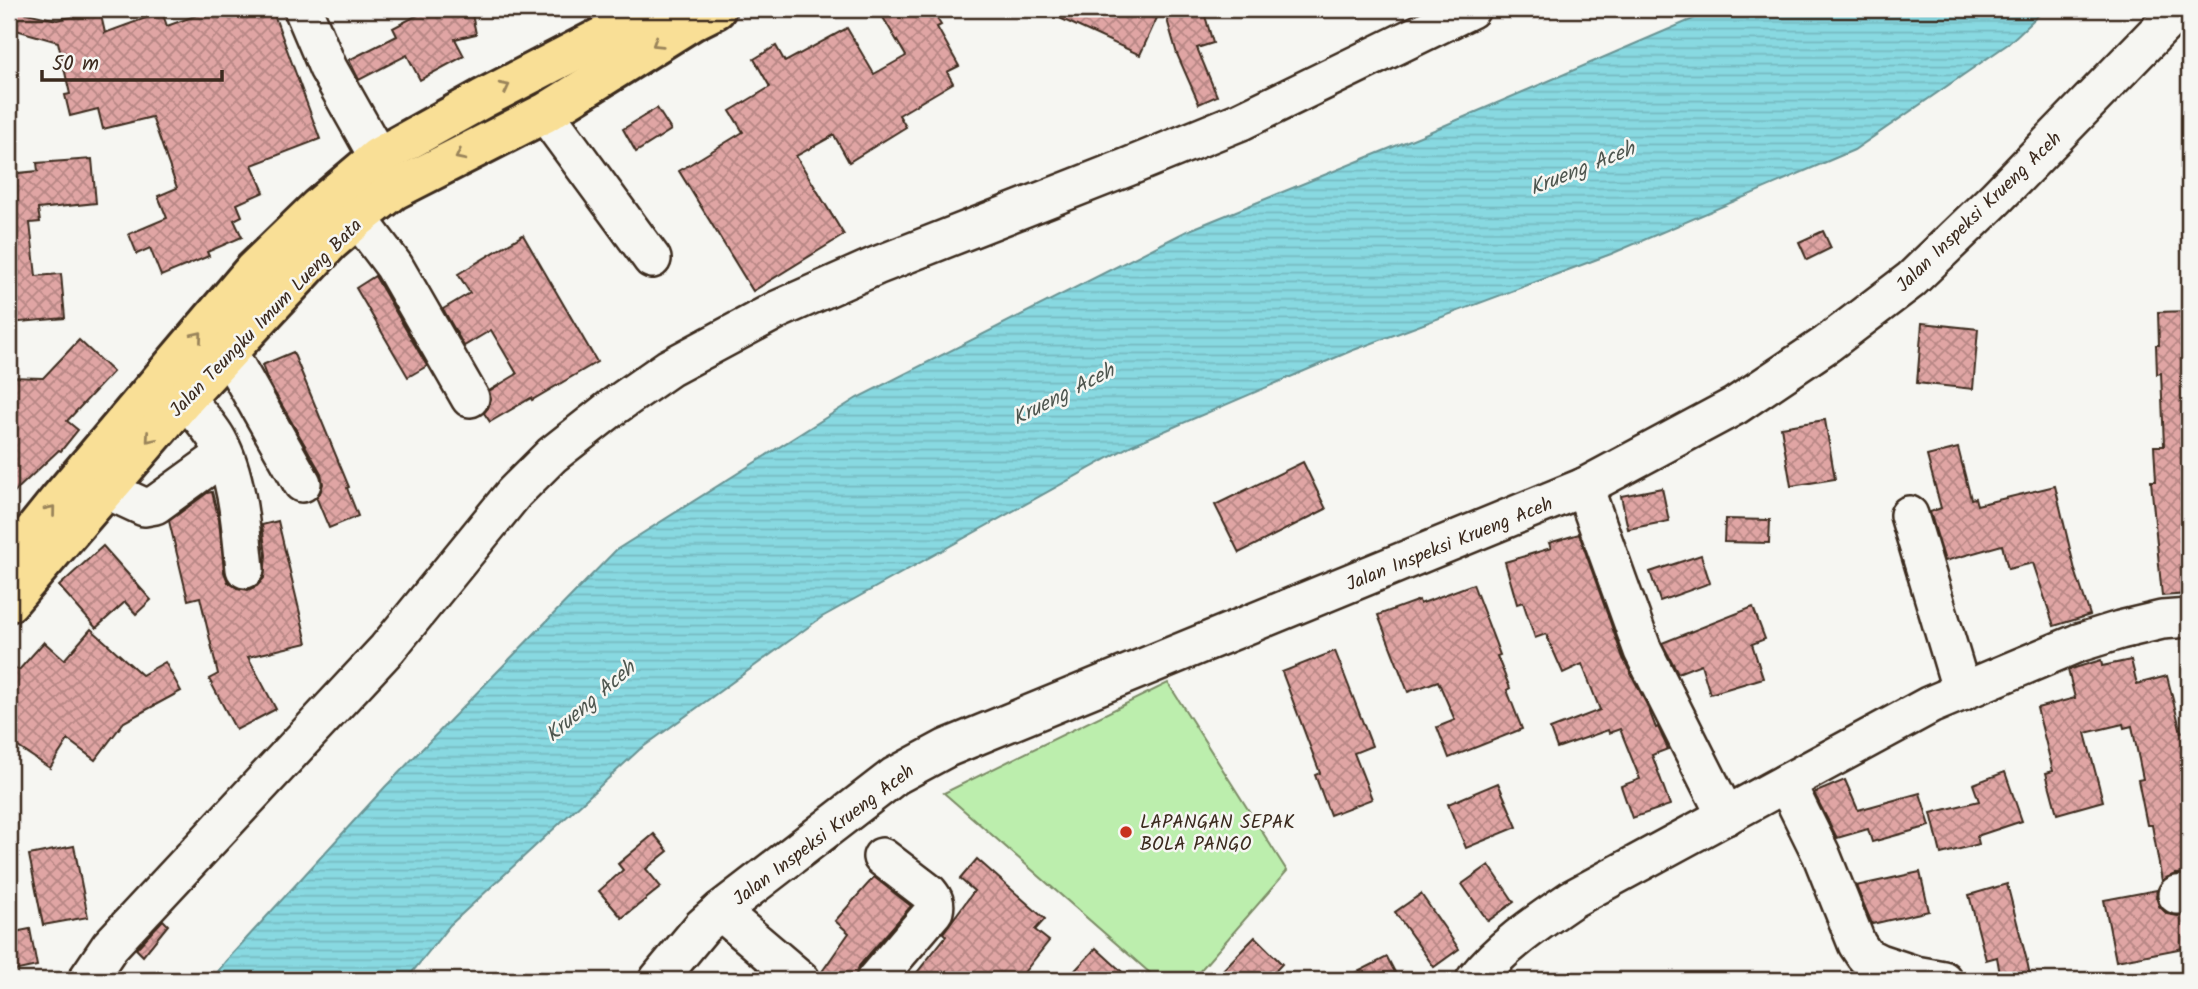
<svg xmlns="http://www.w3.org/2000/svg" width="2198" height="989" viewBox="0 0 2198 989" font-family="Kalam,sans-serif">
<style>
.garden{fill:#bceead;stroke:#7c8c66;stroke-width:2}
.water{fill:url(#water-rules);stroke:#699393;stroke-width:2}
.building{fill:url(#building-cross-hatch);stroke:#3b2a1e;stroke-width:2}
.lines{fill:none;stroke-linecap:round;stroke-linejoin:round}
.minor-casing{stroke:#3b2a1e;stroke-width:42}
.highway-casing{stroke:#3b2a1e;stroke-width:44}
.minor{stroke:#f6f6f2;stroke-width:37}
.highway{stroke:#f9df96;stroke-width:38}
.oneway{stroke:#9a845a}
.poi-dot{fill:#c8321e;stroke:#f6f6f2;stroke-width:2.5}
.labels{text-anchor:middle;stroke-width:5;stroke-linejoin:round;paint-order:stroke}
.street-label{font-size:19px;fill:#3b2a1e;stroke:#f6f6f2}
.poi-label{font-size:19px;fill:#3b2a1e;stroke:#f6f6f2;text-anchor:start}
.water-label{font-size:21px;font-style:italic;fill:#4e564f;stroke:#f6f6f2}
</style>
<defs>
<pattern id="water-rules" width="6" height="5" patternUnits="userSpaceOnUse" patternTransform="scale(1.75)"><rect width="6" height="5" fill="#88d9e1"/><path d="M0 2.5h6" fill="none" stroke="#76bac1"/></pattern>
<pattern id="building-cross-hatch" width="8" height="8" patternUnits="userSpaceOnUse" patternTransform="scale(1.75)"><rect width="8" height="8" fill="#e0a5a4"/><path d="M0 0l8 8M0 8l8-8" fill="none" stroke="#b78785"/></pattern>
</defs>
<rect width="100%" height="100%" fill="#f6f6f2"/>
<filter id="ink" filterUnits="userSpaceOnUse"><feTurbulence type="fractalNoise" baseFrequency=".0143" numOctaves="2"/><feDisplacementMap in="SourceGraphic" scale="14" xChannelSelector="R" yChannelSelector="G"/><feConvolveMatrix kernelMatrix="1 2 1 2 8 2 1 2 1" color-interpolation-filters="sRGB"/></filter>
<g filter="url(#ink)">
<path class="garden" d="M1168 683 1287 871 1192 980H1158L944 793Z"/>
<path class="water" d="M1716 9H2045L2008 44 1854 150 1611 254 1351 351 1132 445 822 617 639 750 450 925 406 980H212L225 962 385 787 616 550 857 398 1187 231 1420 136Z"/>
<g class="building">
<path d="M9 9 57 20 100 11 105 33 162 12 167 26 214 9H272L320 139 252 165 264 192 237 204 242 216 234 220 242 237 207 252 209 256 161 276 150 248 137 254 129 234 167 218 158 196 177 188 152 117 103 129 98 109 70 116 65 95 70 94 58 42 9 28Z"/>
<path d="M429 9H471L476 34 455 39 464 56 420 80 407 55 359 80 349 60 397 36 393 28Z"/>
<path d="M878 9H931L941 25 937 27 959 66 947 72 953 83 899 115 906 127 849 162 834 135 796 156 844 235 753 291 679 171 743 132 730 111 770 87 754 59 776 46 785 62 847 28 874 74 906 56Z"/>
<path d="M1040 9H1161L1140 55Z"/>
<path d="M1164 9H1203L1213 43 1197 48 1217 96 1199 104 1177 54Z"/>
<path d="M657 108 671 130 636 152 623 129Z"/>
<path d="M92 159 96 203 38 209 40 222 30 223 36 276 61 274 65 318 9 323V174L38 171 37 163Z"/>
<path d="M1823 231 1831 248 1807 260 1799 242Z"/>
<path d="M523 235 597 362 532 400 531 398 490 422 484 413 488 408 491 399 489 391 517 374 491 330 464 346 443 309 470 293 458 274Z"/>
<path d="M375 276 427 366 408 377 356 288Z"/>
<path d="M2189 311V594L2162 596 2151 481H2156L2154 446H2164L2161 373 2157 374 2156 345H2159L2158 312Z"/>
<path d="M1922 323 1978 329 1973 389 1917 383Z"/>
<path d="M79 340 113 372 67 421 78 430 61 451 59 450 9 497V377L43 378Z"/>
<path d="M293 352 349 487 347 488 358 516 329 528 316 497 320 493 323 484 321 473 268 381 262 365Z"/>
<path d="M1825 420 1835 479 1791 486 1781 427Z"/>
<path d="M1958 448 1971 499 1975 498 1977 505 2055 486 2075 570 2090 615 2054 626 2033 563 2008 569 2002 545 1945 561 1930 512 1941 508 1927 456Z"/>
<path d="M1303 462 1326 509 1239 553 1215 505Z"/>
<path d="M1662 488 1669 521 1628 529 1621 496Z"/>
<path d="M212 492 219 520 224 572 228 582 237 588 248 590 257 586 264 578 266 555 262 525 278 521 307 643 248 657 276 709 236 730 209 679 218 674 200 597 188 600 169 521 207 493Z"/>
<path d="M1725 519 1770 520 1769 543 1724 542Z"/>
<path d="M1579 534 1623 658 1647 705 1656 728 1658 727 1668 749 1652 755 1670 805 1632 818 1621 786 1640 779 1620 729 1609 733 1608 730 1557 748 1550 729 1600 710 1582 664 1563 673 1546 634 1535 638 1523 602 1517 604 1505 562 1551 548 1549 543Z"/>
<path d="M103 546 151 600 136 614 125 602 96 628 59 586Z"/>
<path d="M1701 555 1710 583 1660 601 1650 572Z"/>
<path d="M1473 584 1500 655 1497 656 1510 688 1507 690 1522 729 1449 758 1437 727 1455 720 1438 681 1408 692 1378 615 1419 600 1420 604Z"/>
<path d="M1753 607 1765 639 1752 644 1763 678 1710 694 1701 664 1678 673 1662 643Z"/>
<path d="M91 629 142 675 165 662 181 691 124 722 95 760 68 740 50 768 9 741V664L19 670 44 642 64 660Z"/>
<path d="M1335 651 1372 746 1354 753 1372 799 1330 815 1315 775 1320 773 1282 672Z"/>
<path d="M2101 660 2102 666 2131 660 2137 684 2167 676 2181 732 2189 730V873L2175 874 2162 881 2152 825H2147L2138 780 2143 779 2132 726 2124 728 2123 724 2085 733 2103 801 2057 814 2046 773 2053 771 2037 708 2075 698 2068 670Z"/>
<path d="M2005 772 2022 821 1977 836 1979 844 1941 854 1931 813 1979 801 1973 784Z"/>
<path d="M1845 780 1858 810 1920 793 1930 826 1872 842 1868 829 1837 838 1814 793Z"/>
<path d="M1498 783 1517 827 1466 848 1448 804Z"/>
<path d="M654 834 668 851 646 869 661 887 622 918 599 891 623 870 618 864Z"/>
<path d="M74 846 88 917 43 925 29 855Z"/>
<path d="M977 859 1045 919 1035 930 1049 941 1018 980H911L946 936 943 933 974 891 960 879Z"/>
<path d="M1489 865 1514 902 1488 921 1462 884Z"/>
<path d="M1920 872 1929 911 1872 924 1856 886Z"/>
<path d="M874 877 911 906 859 966 855 980H821V973L849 933 835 921Z"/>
<path d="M2007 884 2027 961 2031 980H2001L1997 957 1986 960 1969 895Z"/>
<path d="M2157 890 2156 897 2159 906 2167 914 2178 916 2189 915V947L2116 961 2104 900Z"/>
<path d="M1421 894 1459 949 1434 967 1395 912Z"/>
<path d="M163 920 168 925 143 956 136 949Z"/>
<path d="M30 929 37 966 9 972V933Z"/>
<path d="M1255 937 1282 964 1267 980H1213Z"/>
<path d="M1096 948 1131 980H1066Z"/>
<path d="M1387 957 1399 980H1342Z"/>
</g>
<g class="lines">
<g class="minor-casing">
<g id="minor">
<path d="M303 9 328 68 378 157"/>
<path d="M545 113 652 259"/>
<path d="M358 218 394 266 470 398"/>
<path d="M228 352 302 483"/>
<path d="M185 398C196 412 210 426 218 441 238 477 241 529 245 569"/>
<path d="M1584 487 1643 651 1726 816"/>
<path d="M105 489 144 507 155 505 224 455"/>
<path d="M1909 515 1962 692"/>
<path d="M1786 783 1821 854 1857 944 1865 956 1879 963 1915 975 1943 980"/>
<path d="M2177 895 2189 894"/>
<path d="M720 911 801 980"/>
<path d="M87 980 110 946 387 649 514 493 552 455 613 407 669 368 777 310 876 266 1128 167 1241 121 1471 9"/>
<path d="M658 980 702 927 720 911 895 776 947 748 1584 487 1735 406 1827 344 1911 280 1996 198 2179 9"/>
<path d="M875 980 934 911C936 903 934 899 929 893L882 857"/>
<path d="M1475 980C1501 947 1537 923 1572 899L1930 705 2078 643 2120 630 2162 620 2189 618"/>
</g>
</g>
<g class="highway-casing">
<g id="highway">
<path d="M14 556 59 500 253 271 319 207 378 157 484 98 656 9"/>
<path d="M9 602 185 398 330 242 358 218 394 190 545 113 692 21 716 9"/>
</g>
</g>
<use href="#minor" class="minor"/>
<use href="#highway" class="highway"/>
</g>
<defs><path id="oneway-chevron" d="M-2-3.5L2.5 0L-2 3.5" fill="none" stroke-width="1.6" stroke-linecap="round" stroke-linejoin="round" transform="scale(1.75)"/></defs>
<g class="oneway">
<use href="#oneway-chevron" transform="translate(657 43) rotate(148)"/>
<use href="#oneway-chevron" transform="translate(505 87) rotate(-27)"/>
<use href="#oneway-chevron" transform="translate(460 156) rotate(153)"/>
<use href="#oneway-chevron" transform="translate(198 336) rotate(-50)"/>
<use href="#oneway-chevron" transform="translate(150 438) rotate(131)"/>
<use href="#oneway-chevron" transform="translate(51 510) rotate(-51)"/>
</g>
</g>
<circle class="poi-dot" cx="1126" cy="832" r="7"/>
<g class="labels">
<g class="street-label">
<text transform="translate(1978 211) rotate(-44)" y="7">Jalan Inspeksi Krueng Aceh</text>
<text transform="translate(265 317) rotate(-46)" y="7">Jalan Teungku Imum Lueng Bata</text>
<text transform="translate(1449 543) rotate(-22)" y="7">Jalan Inspeksi Krueng Aceh</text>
<text transform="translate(823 834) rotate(-37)" y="7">Jalan Inspeksi Krueng Aceh</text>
</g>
<g class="poi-label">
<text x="1140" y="828">LAPANGAN SEPAK<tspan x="1140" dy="22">BOLA PANGO</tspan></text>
</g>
<g class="water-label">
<text transform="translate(1582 168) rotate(-22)" y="7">Krueng Aceh</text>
<text transform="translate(1063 394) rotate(-27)" y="7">Krueng Aceh</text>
<text transform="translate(590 701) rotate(-41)" y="7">Krueng Aceh</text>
</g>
</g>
<rect width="2198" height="989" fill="none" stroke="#f6f6f2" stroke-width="35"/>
<rect x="18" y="18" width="2163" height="954" fill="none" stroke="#3b2a1e" stroke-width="2.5" filter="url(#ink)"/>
<path d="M42 70v10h180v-10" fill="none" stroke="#3b2a1e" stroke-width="3.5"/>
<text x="52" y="70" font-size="21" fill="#3b2a1e" stroke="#f6f6f2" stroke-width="5" paint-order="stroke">50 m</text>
</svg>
